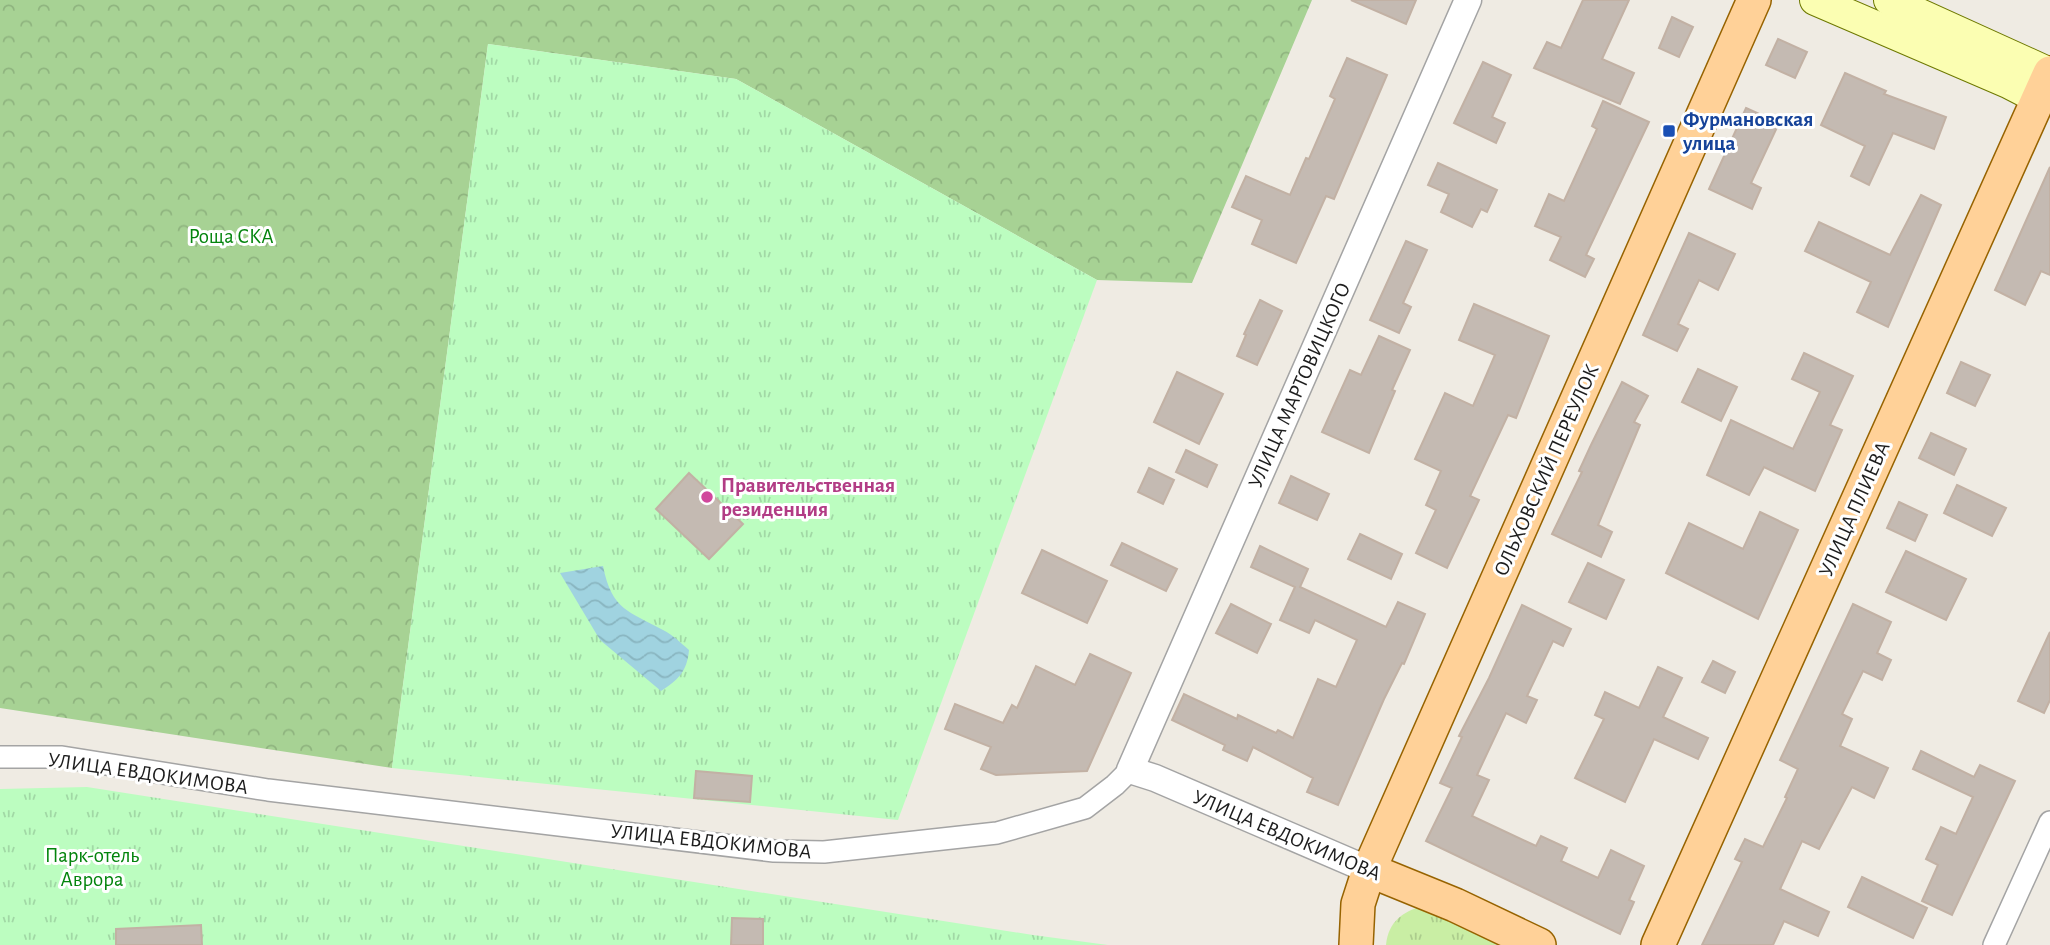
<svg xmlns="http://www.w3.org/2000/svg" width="2050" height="945" viewBox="0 0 2050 945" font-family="'Alegreya Sans',sans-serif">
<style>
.grass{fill:url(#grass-tufts)}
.forest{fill:url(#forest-crowns)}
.park{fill:url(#park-tufts)}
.water{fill:url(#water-waves)}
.building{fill:#c4bab2;stroke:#c2b1a4;stroke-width:2}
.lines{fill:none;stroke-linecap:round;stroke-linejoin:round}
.minor-casing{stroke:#a4a4a4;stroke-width:24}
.tertiary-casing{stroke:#a4a4a4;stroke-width:29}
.secondary-casing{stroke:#6e7900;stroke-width:32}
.primary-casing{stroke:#976300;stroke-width:36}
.minor{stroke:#fff;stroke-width:21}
.tertiary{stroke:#fff;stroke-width:26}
.secondary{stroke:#fbfeb2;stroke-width:30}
.primary{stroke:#ffd198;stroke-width:33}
.transit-dot{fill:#1a4fb4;stroke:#fff;stroke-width:2.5}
.hotel-dot{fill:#d1479c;stroke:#fff;stroke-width:2.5}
.labels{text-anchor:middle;stroke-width:6;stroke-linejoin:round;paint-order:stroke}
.transit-label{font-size:21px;font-weight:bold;fill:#164399;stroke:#fff;text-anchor:start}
.park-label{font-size:21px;fill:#03840c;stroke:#fff}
.street-label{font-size:21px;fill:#1d1d1d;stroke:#fff}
.hotel-label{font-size:21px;font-weight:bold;fill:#b23c85;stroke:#fff;text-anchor:start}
</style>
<defs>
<pattern id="grass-tufts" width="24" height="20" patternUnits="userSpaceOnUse" patternTransform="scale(1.75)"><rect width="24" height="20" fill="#c9eea4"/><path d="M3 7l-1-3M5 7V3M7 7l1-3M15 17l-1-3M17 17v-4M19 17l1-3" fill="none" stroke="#accc8d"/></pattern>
<pattern id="forest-crowns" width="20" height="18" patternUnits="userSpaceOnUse" patternTransform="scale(1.75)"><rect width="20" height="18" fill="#a7d294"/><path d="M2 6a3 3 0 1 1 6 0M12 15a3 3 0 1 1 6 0" fill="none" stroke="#8fb47f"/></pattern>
<pattern id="park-tufts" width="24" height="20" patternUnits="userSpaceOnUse" patternTransform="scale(1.75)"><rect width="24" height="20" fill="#bcfdc0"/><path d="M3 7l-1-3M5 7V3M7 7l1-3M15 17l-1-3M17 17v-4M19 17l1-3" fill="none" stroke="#a1d8a5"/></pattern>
<pattern id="water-waves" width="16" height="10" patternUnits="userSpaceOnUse" patternTransform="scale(1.75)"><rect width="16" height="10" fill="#a0d3e0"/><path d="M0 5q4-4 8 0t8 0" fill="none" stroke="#89b5c0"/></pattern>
</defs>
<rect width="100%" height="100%" fill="#efebe3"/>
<path class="grass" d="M1423 906 1516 945H1386C1388 922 1403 911 1423 906Z"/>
<path class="forest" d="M0 0H1312L1192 283 1097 280 736 79 488 44 392 768 0 708Z"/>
<g class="park">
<path d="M488 44 736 79 1097 280 898 820 392 768Z"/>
<path d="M87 787 1033 935 1108 945H0V789Z"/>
</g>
<path class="water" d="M603 566C612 611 629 611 663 630 673 635 681 643 689 650 687 672 678 680 661 691L600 640 560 573Z"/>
<g class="building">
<path d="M1351 0H1416L1406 24Z"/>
<path d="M1583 0H1629L1602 59 1634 73 1620 104 1534 68 1547 42 1561 48Z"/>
<path d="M1672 17 1693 27 1679 57 1659 48Z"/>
<path d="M1778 39 1807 52 1795 78 1766 65Z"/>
<path d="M1347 58 1387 75 1334 199 1326 196 1296 263 1252 244 1262 220 1232 207 1246 176 1290 195 1306 158 1309 159 1335 99 1330 96Z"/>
<path d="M1483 62 1511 75 1492 117 1505 123 1496 143 1454 123Z"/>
<path d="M1845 73 1886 91 1884 94 1946 117 1934 149 1893 133 1869 185 1851 176 1865 146 1821 125Z"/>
<path d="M1603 101 1649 122 1586 255 1594 259 1585 277 1550 260 1561 237 1535 226 1549 194 1564 201 1597 129 1592 126Z"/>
<path d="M1746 108 1779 123 1751 183 1761 188 1752 209 1709 189Z"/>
<path d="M1438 163 1497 190 1487 212 1481 209 1472 227 1441 212 1449 194 1428 185Z"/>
<path d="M2050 167V275L2041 271 2025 305 1995 290Z"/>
<path d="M1921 195 1941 205 1888 327 1857 312 1871 282 1805 251 1819 222 1890 255Z"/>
<path d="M1689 233 1735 254 1718 290 1699 280 1678 324 1688 329 1677 351 1643 335Z"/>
<path d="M1406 241 1427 250 1403 303 1411 307 1399 333 1370 320Z"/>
<path d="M1260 300 1282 311 1257 365 1237 356 1246 335 1244 334Z"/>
<path d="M1474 304 1549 336 1516 418 1508 415 1470 496 1479 500 1447 568 1416 553 1436 510 1426 505 1441 471 1415 459 1445 393 1473 406 1495 355 1459 340Z"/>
<path d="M1379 336 1410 350 1392 390 1395 391 1369 453 1322 432 1350 370 1361 375Z"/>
<path d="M1804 353 1853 376 1830 425 1842 430 1815 491 1764 467 1749 495 1707 475 1731 420 1793 449 1820 392 1792 379Z"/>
<path d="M1961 362 1990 375 1975 406 1947 393Z"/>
<path d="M1698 369 1737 387 1721 421 1682 402Z"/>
<path d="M1177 372 1223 394 1199 444 1154 422Z"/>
<path d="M1622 382 1648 396 1634 422 1640 425 1598 525 1612 532 1601 557 1552 534 1582 472 1579 471 1591 445Z"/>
<path d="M1931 433 1966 449 1954 475 1919 458Z"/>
<path d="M1186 450 1217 465 1207 487 1176 472Z"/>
<path d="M1149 468 1174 480 1163 504 1138 492Z"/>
<path d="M689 473 743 524 709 559 656 509Z"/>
<path d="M1291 476 1329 494 1317 520 1279 503Z"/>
<path d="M1957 485 2006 508 1992 536 1944 513Z"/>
<path d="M1899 502 1927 515 1915 541 1887 528Z"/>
<path d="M1760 512 1798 530 1758 619 1666 573 1689 523 1743 549Z"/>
<path d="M1360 534 1402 554 1391 579 1348 559Z"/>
<path d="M1122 543 1177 569 1166 591 1111 565Z"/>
<path d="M1260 546 1308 569 1300 587 1386 627 1398 602 1425 614 1404 664 1402 663 1384 699 1338 805 1307 792 1313 778 1253 747 1247 761 1223 750 1225 745 1172 720 1184 694 1237 719 1238 715 1276 733 1278 730 1293 738 1318 679 1336 687 1357 640 1315 620 1309 633 1280 620 1295 587 1251 567Z"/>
<path d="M1042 550 1107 581 1087 623 1022 593Z"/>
<path d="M1906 551 1966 579 1946 620 1886 592Z"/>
<path d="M1588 563 1624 580 1606 619 1569 602Z"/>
<path d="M1231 604 1271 624 1257 653 1216 633Z"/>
<path d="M1853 604 1891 622 1877 653 1891 660 1882 680 1863 671 1842 714 1852 719 1840 746 1888 768 1874 798 1852 787 1819 849 1802 841 1780 889 1829 912 1818 936 1784 921 1773 945H1702L1742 862 1735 859 1745 839 1763 847 1787 798 1785 797 1798 769 1780 760Z"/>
<path d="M1522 605 1571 629 1563 646 1553 641 1527 696 1537 700 1526 723 1506 713 1477 775 1489 780 1472 816 1536 846 1541 836 1567 848 1561 861 1598 878 1611 850 1644 866 1629 900 1634 902 1620 934 1426 841 1452 788 1440 783 1462 737 1459 736 1489 678Z"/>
<path d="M2050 632V700L2044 713 2018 701Z"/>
<path d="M1090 654 1131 673 1087 771 996 775 981 769 991 747 945 729 955 704 1003 723 1012 705 1017 708 1036 666 1075 685Z"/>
<path d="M1713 661 1735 672 1725 693 1702 682Z"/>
<path d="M1658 667 1682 678 1663 717 1708 738 1698 759 1654 739 1625 802 1575 778 1604 719 1595 715 1605 692 1639 708Z"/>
<path d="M1921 751 1974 777 1980 765 2015 781 1952 915 1922 901 1938 865 1926 859 1941 827 1956 834 1973 797 1913 769Z"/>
<path d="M696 771 752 776 750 802 694 798Z"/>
<path d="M1862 877 1927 908 1913 938 1848 907Z"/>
<path d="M732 918 763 919V945H731Z"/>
<path d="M201 925 202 945H116V929Z"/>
</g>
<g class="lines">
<g class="minor-casing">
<g id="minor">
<path d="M0 757H62L268 790 774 851 824 852 997 833 1085 808 1115 785 1130 770"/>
<path d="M1994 945 2050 822"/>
</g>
</g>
<g class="tertiary-casing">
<path id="tertiary" d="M1369 870 1155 778 1130 770 1468 0"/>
</g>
<g class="secondary-casing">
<g id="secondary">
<path d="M1815 0 2008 83 2039 99"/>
<path d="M1889 0 2050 73"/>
</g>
</g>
<g class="primary-casing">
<g id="primary">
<path d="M1369 870 1455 905 1539 945"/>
<path d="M1356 945 1358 904 1369 870 1754 0"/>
<path d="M1658 945 2050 73"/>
</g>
</g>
<use href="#minor" class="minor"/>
<use href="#tertiary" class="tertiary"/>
<use href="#secondary" class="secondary"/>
<use href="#primary" class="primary"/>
</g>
<rect class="transit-dot" x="1662" y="124" width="14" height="14" rx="3.5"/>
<circle class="hotel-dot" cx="707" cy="497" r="7"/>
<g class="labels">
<g class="transit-label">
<text x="1683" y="126">Фурмановская<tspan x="1683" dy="24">улица</tspan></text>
</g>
<g class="park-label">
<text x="231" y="243">Роща СКА</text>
<text x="92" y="862">Парк-отель<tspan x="92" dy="24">Аврора</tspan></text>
</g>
<g class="street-label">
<text transform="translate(1299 385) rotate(-66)" y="7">УЛИЦА МАРТОВИЦКОГО</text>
<text transform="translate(1546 470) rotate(-66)" y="7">ОЛЬХОВСКИЙ ПЕРЕУЛОК</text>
<text transform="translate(1854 509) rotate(-66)" y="7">УЛИЦА ПЛИЕВА</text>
<text transform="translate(148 773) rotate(8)" y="7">УЛИЦА ЕВДОКИМОВА</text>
<text transform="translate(1287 835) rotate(23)" y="7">УЛИЦА ЕВДОКИМОВА</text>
<text transform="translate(711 841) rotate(6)" y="7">УЛИЦА ЕВДОКИМОВА</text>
</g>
<g class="hotel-label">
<text x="721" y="492">Правительственная<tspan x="721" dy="24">резиденция</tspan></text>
</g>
</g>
</svg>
